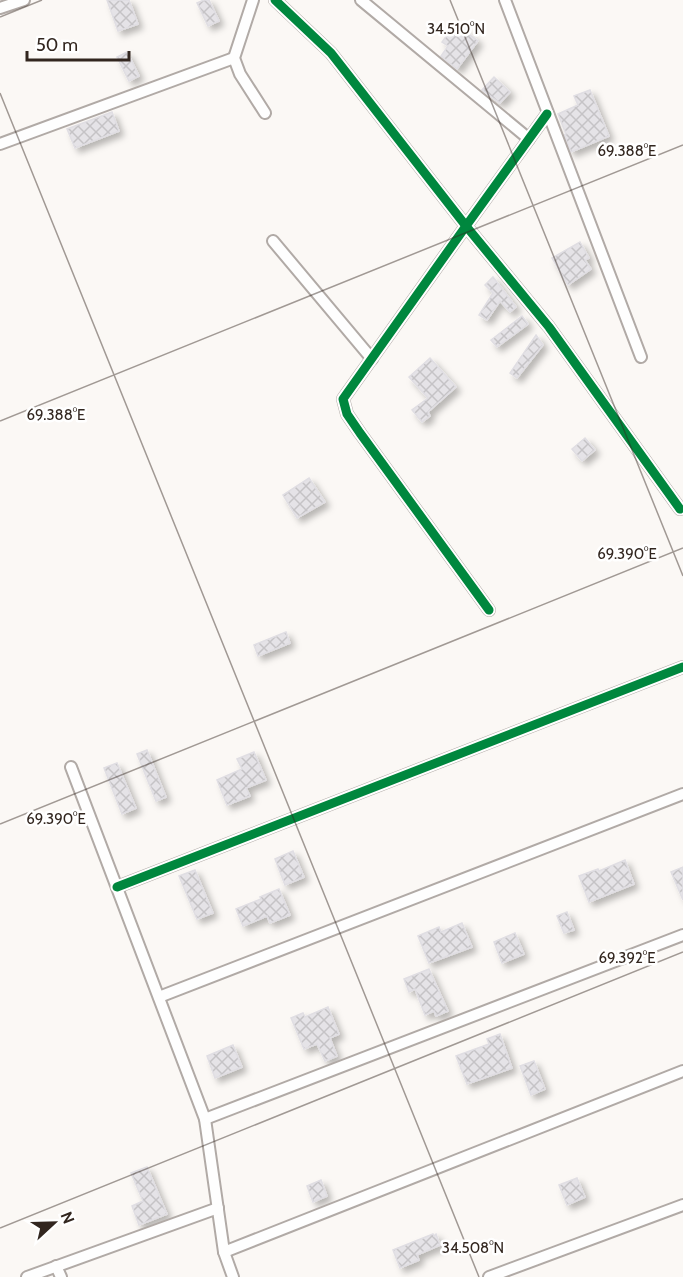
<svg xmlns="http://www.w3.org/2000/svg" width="683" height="1277" viewBox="0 0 683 1277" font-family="Cabin,sans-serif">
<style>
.building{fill:url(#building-cross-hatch);stroke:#e0dee3;stroke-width:1.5;filter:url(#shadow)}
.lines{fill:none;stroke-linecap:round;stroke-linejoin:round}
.minor-casing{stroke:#b1aaa6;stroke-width:14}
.minor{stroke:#fefefe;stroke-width:10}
.cycleway-casing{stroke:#fff;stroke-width:13}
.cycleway{stroke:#00873e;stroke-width:9}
.ticks{fill:none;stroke:#32261f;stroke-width:1.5;stroke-opacity:0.45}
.ticks-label{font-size:15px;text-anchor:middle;fill:#32261f;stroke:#fff;stroke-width:5;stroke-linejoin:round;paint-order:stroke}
</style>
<defs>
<pattern id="building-cross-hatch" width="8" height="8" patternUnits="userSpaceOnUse" patternTransform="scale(1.5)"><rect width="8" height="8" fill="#e5e3e7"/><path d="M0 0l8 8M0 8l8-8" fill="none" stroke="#c5c3c6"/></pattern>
<filter id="shadow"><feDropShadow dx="4.5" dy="4.5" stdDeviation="3" flood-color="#0004"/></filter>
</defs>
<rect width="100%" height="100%" fill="#fbf8f5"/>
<g class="building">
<path d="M107 0H129L138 24 118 31Z"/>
<path d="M204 0H209L219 21 208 26 197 3Z"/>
<path d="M455 24 478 41 457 69 441 56 448 46 442 42Z"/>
<path d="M127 52 139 76 129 81 117 57Z"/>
<path d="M494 77 510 92 500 103 482 90Z"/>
<path d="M590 90 609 136 571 152 564 135 566 134 558 114 578 105 574 96Z"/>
<path d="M112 112 119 131 75 148 67 129Z"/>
<path d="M580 242 589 258 585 260 591 269 568 285 552 258Z"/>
<path d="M493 277 516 307 510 312 500 301 487 320 479 315 493 293 485 285Z"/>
<path d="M522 316 528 324 497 347 491 340Z"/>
<path d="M536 335 543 345 517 378 510 373Z"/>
<path d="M430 358 456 387 428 412 430 416 422 422 412 410 428 398 409 377Z"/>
<path d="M585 438 595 450 582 461 572 449Z"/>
<path d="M309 478 325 502 297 518 283 495Z"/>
<path d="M286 632 290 643 258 656 254 645Z"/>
<path d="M147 750 166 797 156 801 137 754Z"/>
<path d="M254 752 266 780 246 788 250 796 227 805 217 780 242 769 237 759Z"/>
<path d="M117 763 136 808 122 814 104 768Z"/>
<path d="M293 851 304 877 285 885 275 859Z"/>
<path d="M625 860 634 884 589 902 579 876 598 869 599 871Z"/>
<path d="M683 867V900L671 872Z"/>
<path d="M195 870 213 913 197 919 179 876Z"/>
<path d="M279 889 290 915 270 923 267 916 243 926 236 909 261 899 260 897Z"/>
<path d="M567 912 574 930 564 933 557 916Z"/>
<path d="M462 923 472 947 429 963 418 936 439 927 441 932Z"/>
<path d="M515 933 524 954 502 963 494 942Z"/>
<path d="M429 969 448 1011 436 1016 434 1011 425 1015 415 989 409 992 404 979Z"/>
<path d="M328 1007 339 1034 330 1038 337 1056 325 1061 317 1044 304 1049 291 1018 303 1013 305 1017Z"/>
<path d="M500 1034 512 1068 467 1084 456 1056 489 1044 487 1039Z"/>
<path d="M233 1045 242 1067 215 1078 207 1056Z"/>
<path d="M534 1061 545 1089 531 1095 520 1066Z"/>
<path d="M147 1167 167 1214 139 1225 132 1206 143 1201 131 1173Z"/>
<path d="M577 1178 585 1197 567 1205 559 1185Z"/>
<path d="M321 1180 327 1196 313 1202 307 1186Z"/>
<path d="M433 1234 434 1236 436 1234 440 1245 417 1255 419 1260 400 1268 393 1250Z"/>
</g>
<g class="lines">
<g class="minor-casing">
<g id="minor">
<path d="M253 0 234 58 240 74 265 113"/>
<path d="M275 0 331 53 466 226 549 327 680 509"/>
<path d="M361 0 529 139"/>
<path d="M505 0 641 357"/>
<path d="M0 8 24 0"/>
<path d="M0 144 234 58"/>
<path d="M273 241 372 359"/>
<path d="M489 610 360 433 347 414 343 399 466 226 547 114"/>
<path d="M71 767 205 1119 224 1252 233 1277"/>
<path d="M117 887 683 667"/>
<path d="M159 997 683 794"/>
<path d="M205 1119 683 935"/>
<path d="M224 1252 683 1071"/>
<path d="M56 1266 61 1277"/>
<path d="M27 1277 218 1208"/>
<path d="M489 1277 683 1205"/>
</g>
</g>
<use href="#minor" class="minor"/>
<g class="cycleway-casing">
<g id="cycleway">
<path d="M275 0 331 53 466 226 549 327 680 509"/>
<path d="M489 610 360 433 347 414 343 399 466 226 547 114"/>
<path d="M117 887 683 667"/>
</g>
</g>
<use href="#cycleway" class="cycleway"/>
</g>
<path class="ticks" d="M450 0 683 576M0 17 42 0M0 93 479 1277M0 421 683 145M0 824 683 548M0 1228 683 952"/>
<g class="ticks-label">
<text x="456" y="34">34.510°N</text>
<text x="627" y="156">69.388°E</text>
<text x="56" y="420">69.388°E</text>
<text x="627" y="559">69.390°E</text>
<text x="56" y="824">69.390°E</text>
<text x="627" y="963">69.392°E</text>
<text x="473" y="1253">34.508°N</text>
</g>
<g transform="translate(54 1223) rotate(68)" stroke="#ffffff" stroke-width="4.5" paint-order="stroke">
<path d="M0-4.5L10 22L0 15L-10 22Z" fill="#32261f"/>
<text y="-9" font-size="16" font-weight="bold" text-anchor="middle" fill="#32261f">N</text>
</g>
<path d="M27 51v9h102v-9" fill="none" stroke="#32261f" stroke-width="3"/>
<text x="36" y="51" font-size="18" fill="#32261f" stroke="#ffffff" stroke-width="4.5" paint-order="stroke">50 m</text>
</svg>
